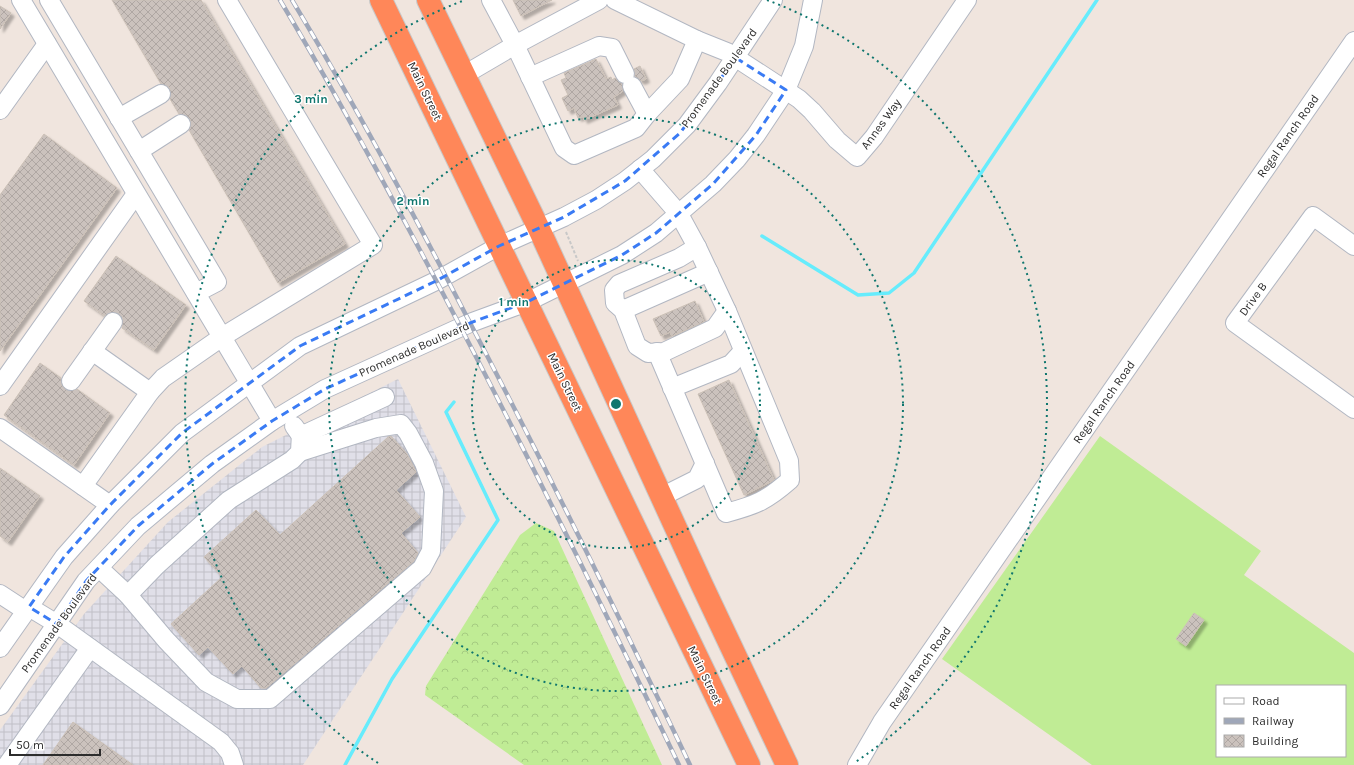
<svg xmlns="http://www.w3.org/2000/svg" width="1354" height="765" viewBox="0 0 1354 765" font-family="Karla,sans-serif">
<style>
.industrial{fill:url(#industrial-grid)}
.grass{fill:#c0ec95;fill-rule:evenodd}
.forest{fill:url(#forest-crowns)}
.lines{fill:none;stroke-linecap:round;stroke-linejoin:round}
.stream{stroke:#66ecfc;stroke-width:3.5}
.building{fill:url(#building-cross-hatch);stroke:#ccc1b7;filter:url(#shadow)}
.minor-casing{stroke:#b2b7c2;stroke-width:20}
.highway-casing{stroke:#c8c8c8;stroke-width:24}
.path{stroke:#c8c8c8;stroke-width:2;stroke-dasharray:3 2;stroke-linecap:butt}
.minor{stroke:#fff;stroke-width:18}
.highway{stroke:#ff8759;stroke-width:22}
.rail-casing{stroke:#9fa7b9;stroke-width:4.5}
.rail{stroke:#fff;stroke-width:3;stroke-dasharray:9;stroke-linecap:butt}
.marked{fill:none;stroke:#3a7bf4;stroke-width:3;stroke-dasharray:8 5;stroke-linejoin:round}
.ring{fill:none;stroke:#0f766e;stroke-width:2;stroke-dasharray:2 4}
.labels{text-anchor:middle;stroke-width:3;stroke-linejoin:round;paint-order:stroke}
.street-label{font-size:12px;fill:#2d2d2d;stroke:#fff}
.centre{fill:#0f766e;stroke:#fff;stroke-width:2}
.ring-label{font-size:12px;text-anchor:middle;font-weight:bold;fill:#0f766e;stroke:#fff;stroke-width:3;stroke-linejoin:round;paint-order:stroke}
</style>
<defs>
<pattern id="industrial-grid" width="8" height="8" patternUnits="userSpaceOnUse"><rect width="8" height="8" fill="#e0dfe8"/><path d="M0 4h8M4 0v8" fill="none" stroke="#c0c0c7"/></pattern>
<pattern id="forest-crowns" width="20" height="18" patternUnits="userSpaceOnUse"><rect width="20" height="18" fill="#c0ec95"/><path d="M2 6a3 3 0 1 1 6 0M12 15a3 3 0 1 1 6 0" fill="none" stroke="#a5cb81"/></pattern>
<pattern id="building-cross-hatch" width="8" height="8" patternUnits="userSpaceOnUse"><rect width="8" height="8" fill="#cbc2bd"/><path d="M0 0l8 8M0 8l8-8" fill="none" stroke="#afa7a3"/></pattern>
<filter id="shadow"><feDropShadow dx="3.5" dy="3.5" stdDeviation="1" flood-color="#0004"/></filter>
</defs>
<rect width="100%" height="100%" fill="#f0e5de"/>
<path class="industrial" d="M398 379 466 517 303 765H0V730L84 614 168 522 262 447Z"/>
<path class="grass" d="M1100 436 1261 551 1244 575 1354 653V765H1092L942 659ZM1217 686H1345V756H1217Z"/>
<path class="forest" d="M536 523 554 531 662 765H524L425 695 426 686 520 535Z"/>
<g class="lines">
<g class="stream">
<path d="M762 236 858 295 889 293 914 273 1097 0"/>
<path d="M345 765 392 679 498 520 446 412 454 402"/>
</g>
</g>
<g class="building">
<path d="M112 0H201L345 244 278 283 189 130 191 124 190 119 185 115 179 114 170 99V88L161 84Z"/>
<path d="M513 0H552L521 16Z"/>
<path d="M0 6 11 13 0 29Z"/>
<path d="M596 59 606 79 611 77 612 80 615 78 622 84 623 91 614 97 618 105 584 120 583 116 578 118 574 108 568 111 562 98 568 95 561 80 566 78 564 73Z"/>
<path d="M640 66 646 79 641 81 635 76 634 69Z"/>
<path d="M44 134 117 188 0 351V195Z"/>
<path d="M116 256 186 305 154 350 122 328 123 318 119 314 114 312 105 316 84 301Z"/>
<path d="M695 301 704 322 672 336 670 332 661 336 653 319Z"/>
<path d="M40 363 61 378V385L65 389 70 391 77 389 110 413 74 465 4 415Z"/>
<path d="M729 380 774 480 744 495 698 394Z"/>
<path d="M391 436 407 454 416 472 396 490 420 517 401 533 418 553 414 561 266 688H261L242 666 233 674 208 647 199 655 171 624 222 577 204 557 256 510 280 535 388 437Z"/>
<path d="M0 468 40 496 8 542 0 536Z"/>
<path d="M1194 613 1204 620 1186 646 1176 639Z"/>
<path d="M73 722 133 765H43Z"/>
</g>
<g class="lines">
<g class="minor-casing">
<g id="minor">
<path d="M21 0 272 421"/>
<path d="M49 0 217 282 196 293"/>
<path d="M491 0 515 45 599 0"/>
<path d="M615 0 697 40"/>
<path d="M464 75 515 45 564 148 574 155 636 128 647 114 680 79 697 40 727 52 799 99 812 111 837 140 857 157 874 137 967 0"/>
<path d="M530 77 599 46 612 48 625 74"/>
<path d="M632 86 647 114"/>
<path d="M0 110 47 44"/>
<path d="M119 118 161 94"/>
<path d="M139 151 181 124"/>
<path d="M640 169 679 214 697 247 727 311 789 461 790 480C766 501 756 505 726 513L657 352"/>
<path d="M1354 246 1313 216 1235 323 1354 409"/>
<path d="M697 247 679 258 619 284 614 290 615 303 623 310 637 346 648 353 664 352 715 328 727 311"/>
<path d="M623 310 709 272"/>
<path d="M92 351 150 392"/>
<path d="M71 381 113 322"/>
<path d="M0 386 136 194"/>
<path d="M672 388 731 364 742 352"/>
<path d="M294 426 299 433 305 434 385 397"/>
<path d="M0 428 110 505"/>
<path d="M83 486 150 392 163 378 222 337 373 245 227 0"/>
<path d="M661 497 697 479 705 463"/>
<path d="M99 568 128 595 166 640 206 682 237 699H270L422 568 431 551 434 491 424 463 408 433 401 424 376 428 300 452"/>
<path d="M0 594 26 611"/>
<path d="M128 595 157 565 229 500 292 460 300 452 301 433"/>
<path d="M29 607 57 624 221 742 230 753 234 765"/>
<path d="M0 648 64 557 110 505 182 433 300 346 436 281 499 246 564 217 596 200 625 181 653 159 687 125 718 83 773 0"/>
<path d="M0 706 86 581 138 526 212 464 272 421 325 389 470 323 527 302 622 255 656 233 713 184 737 159 756 135 786 90 804 46 813 0"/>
<path d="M7 765 90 648"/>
<path d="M857 765 882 722 1354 41"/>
</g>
</g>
<g class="highway-casing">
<g id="highway">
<path d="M381 0 749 765"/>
<path d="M428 0 539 229 702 585 787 765"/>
</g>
</g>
<path class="path" d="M566 232 578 261"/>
<use href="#minor" class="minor"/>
<use href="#highway" class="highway"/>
<g class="rail-casing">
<g id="rail">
<path d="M280 0C354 124 422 252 488 380 554 508 617 636 679 765"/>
<path d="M292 0C365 121 431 247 496 373 563 502 627 633 690 765"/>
</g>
</g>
<use href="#rail" class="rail"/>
</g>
<path class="marked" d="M736 58 786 90 756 135 713 184 656 233 622 255 527 302 470 323 325 389 272 421 212 464 138 526 86 581 57 624 29 607 64 557 110 505 182 433 300 346 436 281 499 246 564 217 625 181 680 133Z"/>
<g class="ring">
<circle cx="616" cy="404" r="144"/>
<circle cx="616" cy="404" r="287"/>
<path d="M378 763A431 431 0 0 1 465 0M767 0A431 431 0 0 1 854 763"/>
</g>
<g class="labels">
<g class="street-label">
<text transform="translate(719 78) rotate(-54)" y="4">Promenade Boulevard</text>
<text transform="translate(425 91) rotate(64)" y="4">Main Street</text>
<text transform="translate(881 124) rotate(-54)" y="4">Annes Way</text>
<text transform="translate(1288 136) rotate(-55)" y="4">Regal Ranch Road</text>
<text transform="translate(1253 299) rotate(-54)" y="4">Drive B</text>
<text transform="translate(414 349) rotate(-24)" y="4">Promenade Boulevard</text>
<text transform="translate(565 382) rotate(64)" y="4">Main Street</text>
<text transform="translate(1104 402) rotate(-55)" y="4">Regal Ranch Road</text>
<text transform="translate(59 623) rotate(-54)" y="4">Promenade Boulevard</text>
<text transform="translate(920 668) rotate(-55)" y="4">Regal Ranch Road</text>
<text transform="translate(705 675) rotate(64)" y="4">Main Street</text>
</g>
</g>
<circle cx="616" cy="404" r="6" class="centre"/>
<g class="ring-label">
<text x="311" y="103">3 min</text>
<text x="413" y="205">2 min</text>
<text x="514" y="306">1 min</text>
</g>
<rect x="1216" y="685" width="130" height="72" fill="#ffffff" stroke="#ababab"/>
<rect x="1224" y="698" width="20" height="6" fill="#ffffff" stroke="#ababab"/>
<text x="1252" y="705" font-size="12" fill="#2d2d2d">Road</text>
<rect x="1224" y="718" width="20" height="6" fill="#9fa7b9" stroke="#ababab"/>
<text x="1252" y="725" font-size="12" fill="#2d2d2d">Railway</text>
<rect x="1224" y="735" width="20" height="12" fill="url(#building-cross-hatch)" stroke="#ababab"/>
<text x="1252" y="745" font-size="12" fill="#2d2d2d">Building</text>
<path d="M10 749v6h90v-6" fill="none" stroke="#2d2d2d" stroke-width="2"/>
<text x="16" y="749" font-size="12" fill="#2d2d2d" stroke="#ffffff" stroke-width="3" paint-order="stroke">50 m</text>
</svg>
